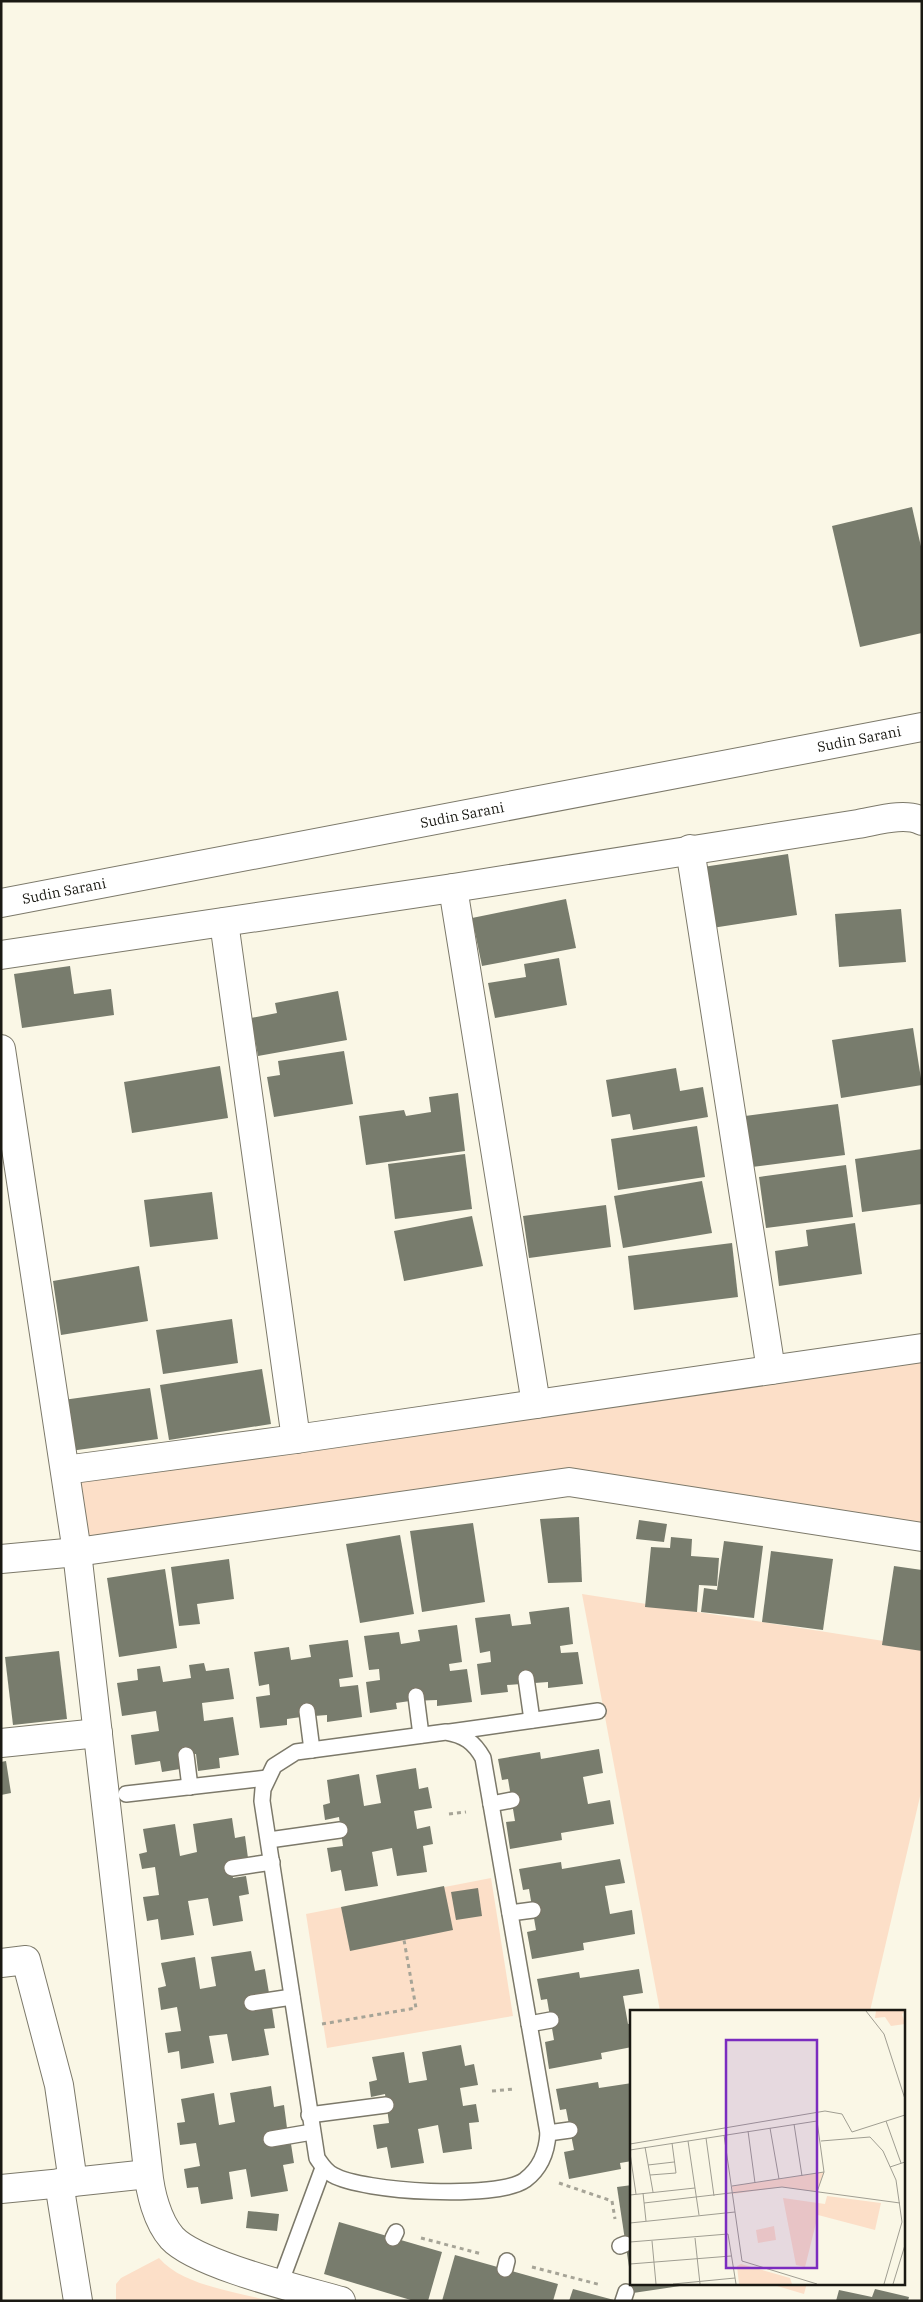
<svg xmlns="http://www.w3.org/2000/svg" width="923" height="2302" viewBox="0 0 923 2302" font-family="'IBM Plex Serif',serif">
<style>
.green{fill:#fcdfc8}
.building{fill:#787c6d}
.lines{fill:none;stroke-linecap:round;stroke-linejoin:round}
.service-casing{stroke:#7c796a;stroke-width:18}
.minor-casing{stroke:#7c796a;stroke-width:30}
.path{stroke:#a6a497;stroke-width:3;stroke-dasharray:4 4;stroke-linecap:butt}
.service{stroke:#fff;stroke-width:15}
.minor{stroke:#fff;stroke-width:28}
.labels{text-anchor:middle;stroke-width:4;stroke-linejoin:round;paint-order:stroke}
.street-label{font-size:14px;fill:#1a1913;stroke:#fff}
.inset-road{fill:none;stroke:#a09e92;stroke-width:1}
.view{fill:#7b2cbf;fill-opacity:0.15;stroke:#7b2cbf;stroke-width:2.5}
.inset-edge{fill:none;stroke:#1a1913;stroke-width:2.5}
</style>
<rect width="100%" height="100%" fill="#faf7e6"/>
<g class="green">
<path d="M922 1347V1538L569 1482 77 1552 65 1470Z"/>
<path d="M582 1594 922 1647V1788L870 2011H660Z"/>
<path d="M491 1878 513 2016 327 2048 306 1914Z"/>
<path d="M159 2258C183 2286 235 2291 269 2301H116V2284L121 2278Z"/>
<path d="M767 2283H807L804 2294Z"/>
</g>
<g class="building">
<path d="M912 507 922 551V633L860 647 832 526Z"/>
<path d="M788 854 797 915 712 928 703 867Z"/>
<path d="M566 899 576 948 482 966 472 918Z"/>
<path d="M901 909 906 962 839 967 835 914Z"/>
<path d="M559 958 567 1005 495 1018 488 983 526 977 524 964Z"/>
<path d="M70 966 74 994 111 989 114 1015 22 1028 14 974Z"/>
<path d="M338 991 347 1040 258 1056 251 1018 277 1013 275 1003Z"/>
<path d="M913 1028 922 1085 841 1098 832 1040Z"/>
<path d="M344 1051 353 1104 274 1117 267 1077 280 1075 278 1061Z"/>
<path d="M220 1066 228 1118 132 1133 124 1082Z"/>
<path d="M676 1068 680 1091 703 1087 708 1117 633 1130 630 1114 612 1117 606 1080Z"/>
<path d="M458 1093 465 1151 366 1165 359 1116 404 1110 406 1116 431 1112 429 1097Z"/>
<path d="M838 1104 845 1155 752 1167 745 1116Z"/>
<path d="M697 1126 705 1177 618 1190 611 1139Z"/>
<path d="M922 1149V1204L862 1212 855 1159Z"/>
<path d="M465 1154 472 1209 395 1219 388 1164Z"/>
<path d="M846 1165 853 1217 766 1228 759 1177Z"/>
<path d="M702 1181 712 1233 623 1248 614 1196Z"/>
<path d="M212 1192 218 1239 150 1247 144 1200Z"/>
<path d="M606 1205 611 1247 529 1258 523 1216Z"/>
<path d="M472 1216 483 1266 404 1281 394 1231Z"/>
<path d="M855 1223 862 1274 779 1286 775 1251 808 1246 806 1230Z"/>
<path d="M732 1243 738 1297 634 1310 628 1256Z"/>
<path d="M139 1266 148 1321 61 1335 53 1281Z"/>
<path d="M232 1319 238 1363 163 1374 156 1330Z"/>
<path d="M262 1369 271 1424 169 1440 160 1385Z"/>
<path d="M150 1388 158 1439 70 1451 63 1400Z"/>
<path d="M579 1517 582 1582 548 1583 540 1519Z"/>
<path d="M639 1520 667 1524 664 1542 636 1539Z"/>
<path d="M473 1523 485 1602 422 1612 410 1531Z"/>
<path d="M400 1535 414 1614 360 1623 346 1544Z"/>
<path d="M671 1537 692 1539 691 1556 719 1558 717 1586 699 1585 697 1612 645 1607 651 1547 670 1548Z"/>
<path d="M724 1541 763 1546 754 1618 701 1612 704 1588 717 1590Z"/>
<path d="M771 1551 833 1559 823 1630 762 1622Z"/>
<path d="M229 1559 234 1599 197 1604 200 1624 179 1626 171 1567Z"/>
<path d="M894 1566 922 1570V1651L882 1645Z"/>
<path d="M165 1569 177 1648 119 1657 107 1578Z"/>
<path d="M569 1607 573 1644 560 1646 561 1653 578 1652 583 1684 548 1688V1682L521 1684 507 1685 508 1692 481 1695 477 1664 491 1662 490 1651 480 1653 475 1618 510 1614 512 1626 531 1624 529 1612Z"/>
<path d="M457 1625 462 1662 449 1664 450 1671 467 1669 472 1702 437 1706V1700L410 1701 396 1703 397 1709 370 1713 366 1682 380 1680 379 1669 369 1670 364 1636 399 1632 401 1644 420 1641 418 1630Z"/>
<path d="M348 1640 353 1677 339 1679 340 1687 358 1685 362 1717 327 1722V1715L301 1717 287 1719V1725L260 1728 256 1697 270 1695 269 1684 259 1686 254 1652 289 1647 291 1660 311 1657 309 1645Z"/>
<path d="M59 1651 67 1719 13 1725 5 1657Z"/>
<path d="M204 1663 206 1671 229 1668 234 1699 202 1703 204 1721 233 1717 239 1755 219 1758 220 1768 198 1771 196 1754 179 1756 180 1769 162 1772 160 1761 135 1765 131 1735 159 1731 156 1711 122 1716 117 1683 138 1680 137 1669 160 1666 163 1682 191 1678 189 1665Z"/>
<path d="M599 1749 603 1773 583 1777 588 1804 610 1800 614 1824 561 1833 562 1840 510 1849 506 1822 515 1821 508 1779 502 1780 498 1759 540 1752 541 1759Z"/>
<path d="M6 1761 11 1793 1 1795V1762Z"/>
<path d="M416 1768 419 1789 428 1787 432 1808 414 1811 417 1829 430 1826 433 1844 423 1846 427 1872 397 1876 392 1848 372 1852 378 1886 345 1891 341 1870 331 1872 327 1848 343 1846 339 1817 325 1820 323 1805 330 1803 327 1780 359 1774 364 1806 381 1803 376 1775Z"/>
<path d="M232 1818 235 1838 245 1836 248 1858 230 1860 233 1878 246 1876 249 1894 239 1896 243 1921 213 1926 208 1898 188 1901 194 1935 161 1940 158 1919 147 1921 143 1897 159 1895 155 1867 142 1869 139 1854 147 1852 143 1829 175 1824 180 1856 197 1852 193 1824Z"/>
<path d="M620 1859 625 1883 605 1886 610 1914 632 1910 635 1934 583 1943 584 1950 532 1959 527 1932 536 1930 529 1889 523 1890 519 1869 561 1862 562 1869Z"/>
<path d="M444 1886 453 1930 350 1951 341 1907Z"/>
<path d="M478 1888 482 1916 456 1920 451 1892Z"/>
<path d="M251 1951 255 1971 265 1969 269 1993 250 1996 253 2011 272 2008 275 2028 264 2029 269 2055 232 2061 227 2034 209 2036 214 2063 181 2069 179 2051 168 2053 165 2033 181 2031 177 2007 161 2010 158 1988 166 1986 161 1963 195 1957 200 1989 216 1986 211 1957Z"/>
<path d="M639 1969 643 1993 623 1996 628 2024 632 2023V2047L601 2053 602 2059 549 2069 545 2042 554 2040 547 1999 541 2000 537 1979 579 1972 580 1978Z"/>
<path d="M461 2045 465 2066 474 2064 478 2085 460 2088 463 2106 476 2104 479 2122 469 2123 472 2149 443 2153 438 2125 418 2129 424 2163 391 2168 387 2147 377 2149 373 2125 389 2123 385 2094 371 2097 369 2082 377 2080 372 2057 404 2052 409 2083 427 2080 422 2052Z"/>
<path d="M598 2082 599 2088 632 2083V2161L620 2163 621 2169 569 2179 564 2152 574 2150 566 2109 560 2110 556 2089Z"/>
<path d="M271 2086 274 2107 284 2105 287 2128 270 2131 272 2147 291 2144 294 2163 283 2165 288 2191 251 2197 246 2169 229 2172 233 2199 201 2204 198 2187 187 2188 184 2169 200 2166 196 2143 180 2145 177 2123 185 2122 181 2099 214 2093 219 2125 235 2122 230 2093Z"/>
<path d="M632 2185V2279L631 2280 617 2187Z"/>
<path d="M248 2211 279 2214 277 2231 246 2228Z"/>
<path d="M339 2222 442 2252 428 2301H414L324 2274Z"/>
<path d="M455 2255 558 2284 553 2301H442Z"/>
<path d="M631 2283H687V2285L633 2293Z"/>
<path d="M573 2289 614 2300V2301H569Z"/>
<path d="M875 2289 909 2297 908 2301H836L839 2290 872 2297Z"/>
</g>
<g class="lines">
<g class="service-casing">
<g id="service">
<path d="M526 1678 532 1720"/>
<path d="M416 1696 421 1735"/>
<path d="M307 1711 312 1750"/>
<path d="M446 1732C464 1735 474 1742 483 1758L548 2133C547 2152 541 2168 525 2180 497 2200 363 2192 333 2175 325 2171 322 2165 317 2158L262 1801 263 1789 274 1766 296 1752Z"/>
<path d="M450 1732 598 1711"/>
<path d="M186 1755 190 1787"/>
<path d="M126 1794 267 1778"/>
<path d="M491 1804 512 1800"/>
<path d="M269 1840 340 1830"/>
<path d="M232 1868 272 1862"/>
<path d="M510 1913 533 1910"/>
<path d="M252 2003 292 1997"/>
<path d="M529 2024 551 2020"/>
<path d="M309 2115 386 2105"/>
<path d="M548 2133 570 2130"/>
<path d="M271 2139 312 2132"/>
<path d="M393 2238 396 2232"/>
<path d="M620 2246 625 2244"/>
<path d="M505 2269 507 2261"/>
<path d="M280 2284 323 2168"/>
<path d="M623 2301 626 2292"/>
</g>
</g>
<g class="minor-casing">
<g id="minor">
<path d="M690 849 771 1370"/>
<path d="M453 888 536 1404"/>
<path d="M1 903 922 727"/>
<path d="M224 922 296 1439"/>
<path d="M1 955 453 888 858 824C876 821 905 812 922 821"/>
<path d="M1 1049 77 1552 148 2170C150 2192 157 2221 172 2238 197 2265 303 2290 341 2301"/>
<path d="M65 1470 296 1439 922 1348"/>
<path d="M1 1559 77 1552 569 1482 922 1537"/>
<path d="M1 1743 98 1733"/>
<path d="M1 1963 26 1960 59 2085 73 2182 1 2189"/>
<path d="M73 2182 148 2174"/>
<path d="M59 2183 78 2301"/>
</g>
</g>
<g class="path">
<path d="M449 1814 466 1812"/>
<path d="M322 2024 416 2008 404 1940"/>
<path d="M492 2091 514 2089"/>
<path d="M559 2183 612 2201 615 2219"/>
<path d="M421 2238 482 2254"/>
<path d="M532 2267 601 2285"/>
</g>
<use href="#service" class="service"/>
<use href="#minor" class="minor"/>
</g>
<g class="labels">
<g class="street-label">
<text transform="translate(859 739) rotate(-11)" y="5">Sudin Sarani</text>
<text transform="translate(462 815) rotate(-11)" y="5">Sudin Sarani</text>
<text transform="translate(64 891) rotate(-11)" y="5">Sudin Sarani</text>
</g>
</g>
<g transform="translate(630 2010)">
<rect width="275" height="275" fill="#faf7e6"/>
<path d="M246 1H275L272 4 275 14 261 16 255 7 245 8ZM194 162 187 182 152 177 103 184 102 176ZM197 186 251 193 245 220 188 205 175 257 166 255 153 188 195 194ZM144 216 146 230 128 233 126 220ZM111 254 160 268 162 274H109L107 256Z" fill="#fcdfc8"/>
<path class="inset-road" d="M236 1 254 24 275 89M256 111 271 153M164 114 172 166M140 118 149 169M118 121 125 173M94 125 112 251 187 274M76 128 84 186M58 131 69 205M191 131 240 127 253 141 266 170 272 212 254 274M0 134 195 101 212 104 222 122 275 105M15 137 23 182M0 140 187 111 194 162 187 182M0 143 6 184M18 155 44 152M260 157 275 152M20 165 46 163 42 133M102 176 194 162M13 183 16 211M0 185 65 178M14 193 152 177 270 193M0 213 105 202M65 228 70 274M22 231 26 274M0 232 98 224 106 274M0 254 101 246M43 274 105 268M263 274 275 235"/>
<path class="view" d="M96 30H187V258H96Z"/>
<rect width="275" height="275" class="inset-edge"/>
</g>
<rect width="923" height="2302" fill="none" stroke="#1a1913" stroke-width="5"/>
</svg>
